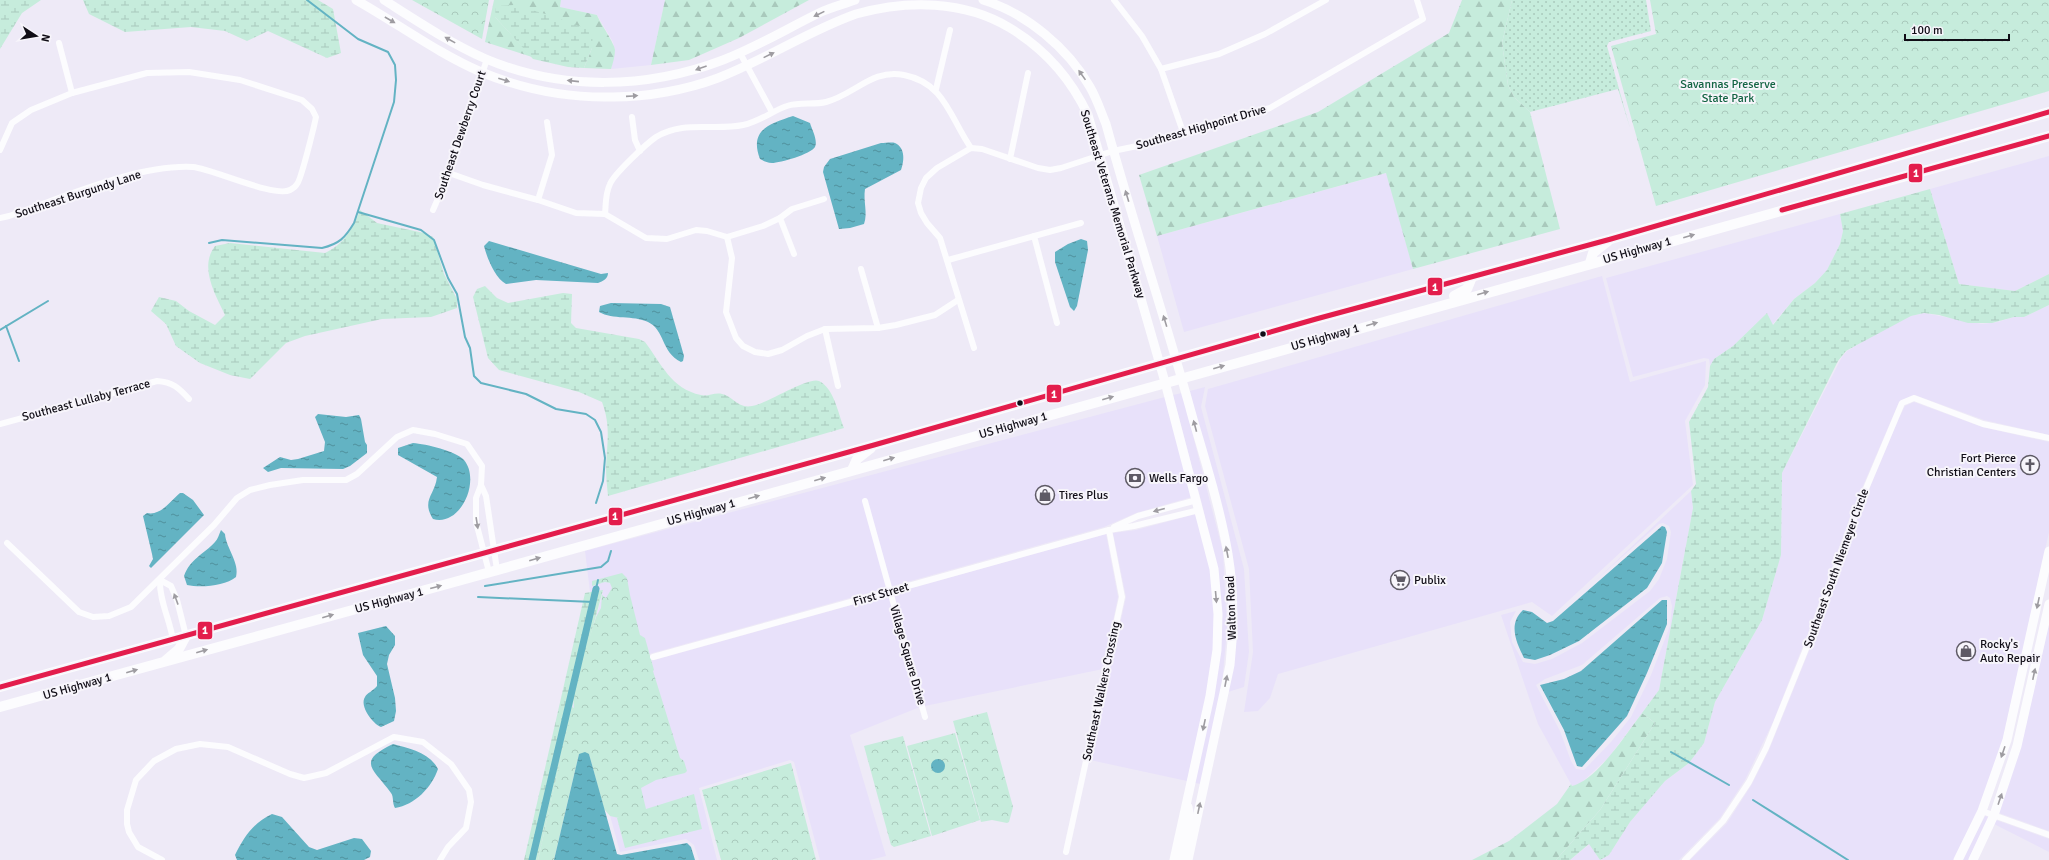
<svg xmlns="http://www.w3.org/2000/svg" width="2049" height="860" viewBox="0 0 2049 860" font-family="Signika,sans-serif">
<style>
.built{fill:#e8e1fa;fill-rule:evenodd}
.grass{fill:url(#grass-dots)}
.forest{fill:url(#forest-firs)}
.wetland{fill:url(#wetland-marsh)}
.park{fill:url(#park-crowns)}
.water{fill:url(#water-ripples)}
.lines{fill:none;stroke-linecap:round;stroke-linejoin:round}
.stream{stroke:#63b3c3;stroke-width:2}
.canal{stroke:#63b3c3;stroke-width:7}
.street{stroke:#fcfcfe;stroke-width:6}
.secondary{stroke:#fcfcfe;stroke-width:9}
.primary{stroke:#fcfcfe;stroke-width:10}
.bus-1-casing{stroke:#f7f5fb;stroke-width:8}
.bus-1{stroke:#e31d4c;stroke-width:5}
.oneway{fill:#9e9ca1}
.bus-dot{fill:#100d16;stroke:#f7f5fb;stroke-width:1.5}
.labels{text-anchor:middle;stroke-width:4;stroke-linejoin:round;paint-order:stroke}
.park-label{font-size:12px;fill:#136443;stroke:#f7f5fb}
.street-label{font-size:12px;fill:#100d16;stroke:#f7f5fb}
.poi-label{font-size:12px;fill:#100d16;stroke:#f7f5fb;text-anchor:start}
.line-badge{stroke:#f7f5fb;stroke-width:1.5}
.badge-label{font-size:11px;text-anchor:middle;font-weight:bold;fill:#fff}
</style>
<defs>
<pattern id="grass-dots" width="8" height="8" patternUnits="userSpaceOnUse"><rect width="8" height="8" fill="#c6ecdc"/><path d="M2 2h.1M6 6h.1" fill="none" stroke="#a9c9bc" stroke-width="1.8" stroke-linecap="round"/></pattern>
<pattern id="forest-firs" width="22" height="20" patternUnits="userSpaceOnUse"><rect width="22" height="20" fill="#c6ecdc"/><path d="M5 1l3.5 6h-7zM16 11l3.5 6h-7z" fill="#a9c9bc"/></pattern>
<pattern id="wetland-marsh" width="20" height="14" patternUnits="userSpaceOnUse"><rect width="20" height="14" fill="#c6ecdc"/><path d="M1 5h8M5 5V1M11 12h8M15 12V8" fill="none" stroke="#a9c9bc"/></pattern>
<pattern id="park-crowns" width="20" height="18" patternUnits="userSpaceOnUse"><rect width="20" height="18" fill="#c6ecdc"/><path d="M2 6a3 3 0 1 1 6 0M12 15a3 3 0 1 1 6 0" fill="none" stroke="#a9c9bc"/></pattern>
<pattern id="water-ripples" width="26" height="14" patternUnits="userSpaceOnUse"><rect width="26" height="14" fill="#63b3c3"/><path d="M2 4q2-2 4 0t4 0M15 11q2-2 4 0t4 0" fill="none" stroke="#50909d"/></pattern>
</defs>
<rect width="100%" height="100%" fill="#eeeaf7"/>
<g class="built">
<path d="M561 0H665L651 65 611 69 615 51 613 42 597 15 560 7Z"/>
<path d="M2049 156V274L2015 291 1959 284 1930 189Z"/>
<path d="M1387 173 1413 269 1184 332 1157 236Z"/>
<path d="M1840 214 1843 231 1840 244 1827 270 1815 283 1794 299 1772 325 1767 313 1733 346 1714 359 1710 366 1709 359 1704 358 1633 377 1606 278Z"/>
<path d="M1602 276 1630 382 1706 361 1705 385 1685 421 1693 485 1552 616 1532 602 1278 674 1270 698 1258 711 1244 712 1253 652 1249 569 1205 406 1208 389Z"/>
<path d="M2049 305V435L1984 420 1915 395 1899 402 1853 509 1808 633 1773 722 1745 780 1720 818 1679 860H1601L1609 855 1630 822 1665 781 1689 763 1704 743 1715 702 1762 620 1781 555 1782 473 1842 357 1847 351 1881 331 1911 316 1924 313 1982 324 1998 322 2014 317H2024Z"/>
<path d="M1205 387 1201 407 1244 569 1249 652 1244 687 1228 692 1237 635 1236 585 1190 391Z"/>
<path d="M1182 393 1223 552 1227 629 1222 684 1201 784 1195 783 1221 650 1204 512 1173 395Z"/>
<path d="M1165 397 1192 497 1136 513 1104 527 649 654 651 661 1106 534 1118 597 1103 669 920 707 850 735 886 856 870 860H820L794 762 790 760 699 788 717 860H699L694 845 686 839 620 852 593 753 580 750 567 729 603 591 590 592 585 551Z"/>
<path d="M1914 402 1982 427 2049 442V532L2003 739 1979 810 1954 860H1690L1727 823 1752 784 1769 750 1815 636 1860 511 1900 416 1905 406Z"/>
<path d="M1691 491 1693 508 1659 690 1609 757 1580 784 1572 786 1538 724 1501 615 1516 611 1510 622 1512 642 1523 662 1535 664 1552 659 1582 643 1650 591 1659 579 1667 559 1671 532 1669 526 1663 523 1659 524 1595 581ZM1667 596 1670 598 1672 606 1670 626 1651 675 1631 717 1611 742 1584 770 1576 769 1571 761 1560 731 1536 685 1545 679 1582 665 1660 598Z"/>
<path d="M1196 514 1210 570 1214 614 1213 649 1206 696 1187 781 1090 760 1126 597 1113 533 1136 530Z"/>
<path d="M2049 624V831L1999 813 2021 747Z"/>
<path d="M1985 816 1989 817 1968 860H1963Z"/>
<path d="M1996 820 2049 839V852L1994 824Z"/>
<path d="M1590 844 1600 860H1570Z"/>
</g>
<path class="grass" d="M1512 0H1646L1651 31 1609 42 1607 46 1630 128 1618 89 1530 112 1514 97 1508 85 1502 43Z"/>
<g class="forest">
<path d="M494 0H561L560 7 597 15C600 23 615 44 615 50 615 56 613 63 611 69L584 68 592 48 495 17 532 57 485 42Z"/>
<path d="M665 0H809L739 38 689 60 651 65Z"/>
<path d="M1462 0H1512L1502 43 1508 85 1514 97 1530 112 1560 229 1413 269 1386 173 1157 236 1139 175 1318 112 1449 33Z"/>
<path d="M1642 713 1655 723 1600 810 1556 860H1472L1509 841 1557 804 1571 784 1572 786C1597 780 1626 734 1642 713Z"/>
</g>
<g class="wetland">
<path d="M0 0H41L22 13 0 49Z"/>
<path d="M83 0H318L333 9 341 53 327 58 268 31 247 41 225 31 191 27 125 32 89 14Z"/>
<path d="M514 5 549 15 593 31 592 48 584 68 568 67 533 59 495 17 496 6Z"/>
<path d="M1930 189 1959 284 2015 291 2049 274V305L2024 317H2014L1992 323H1968L1939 315 1924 313 1911 316 1855 346 1846 351 1838 361 1782 473 1781 555 1762 620 1715 702 1704 743 1689 763 1665 781 1630 822 1609 855 1600 860 1589 844 1570 860H1556L1600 810 1655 723 1642 713 1659 690 1693 508 1691 491 1696 484 1689 422 1708 387 1710 366 1714 359 1733 346 1767 313 1773 325 1794 299 1815 283 1827 270 1840 244 1843 231 1840 214Z"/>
<path d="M360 210 377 223 424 233 433 237 444 274 457 299V308L431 317 382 319 305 336 286 343 250 379 230 375 200 363 176 346 166 324 151 311 159 297 176 301 189 311 215 325 225 315C215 294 199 267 215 246L230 243 325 253C344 244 353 229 360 210Z"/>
<path d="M485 286 497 298 508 303 563 293 572 294 571 323 576 328 639 339 645 342C661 363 671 389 701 395 707 397 715 392 722 394 733 396 738 409 752 406 766 404 809 376 819 381 834 388 838 413 844 428L608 496C607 486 606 477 606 467 607 443 611 426 602 402L579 392 499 370 488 358 473 297 477 289Z"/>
<path d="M603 590 579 678 538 860H524L585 593Z"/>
</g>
<g class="park">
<path d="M412 0H489L482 39Z"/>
<path d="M1650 0H2049V91L1656 206 1611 46 1656 34Z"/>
<path d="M622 573 627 578 630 595 640 635 645 638 654 670 653 671 680 758 684 761 687 771 685 773 656 780 641 788 646 809 694 794 702 829 625 848 617 818H619L610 816 604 809 589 754H579L554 860H538L572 707 574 708C572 689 590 637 596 617L601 608 602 595 606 598 612 588 610 583 605 582 592 586V581Z"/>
<path d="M987 712 1013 807 1009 822 1007 823 992 820 981 822 953 721Z"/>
<path d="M955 733 980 820 932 836 907 746Z"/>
<path d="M903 736 931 836 894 847 891 845 864 746Z"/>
<path d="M791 763 816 860H721L702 790Z"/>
</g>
<g class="water">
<path d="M793 116 810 123C812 130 818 140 815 147 811 154 780 163 772 163 767 163 764 161 760 159 749 130 769 124 793 116Z"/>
<path d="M881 143C885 143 892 142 895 143 906 148 904 162 901 170L865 189C863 201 868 213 864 224L850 228 839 229 823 172 824 167 830 159Z"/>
<path d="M1081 239 1087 241 1088 250 1077 306 1074 311 1070 307 1055 262V252L1068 244Z"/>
<path d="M489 241 601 274 608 273C608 279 603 281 598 283L536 280 506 284C495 278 487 258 484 246Z"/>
<path d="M611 303 661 304 670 307 684 356 683 361 681 362C661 352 665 330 648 322 633 315 613 320 599 312L600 306Z"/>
<path d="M318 414 346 417 359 415 361 419 365 442 367 445V453L350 466 343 469 281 468 268 472 263 468 280 457 291 460 298 459 324 451 325 442 315 417Z"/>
<path d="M413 443C426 444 456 451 464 460 481 480 461 527 433 519 421 500 435 495 437 477L398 455V448Z"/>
<path d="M180 493H183L193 500 204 515 151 568 149 566 153 559 152 554 143 516 147 513C161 516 170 501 180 493Z"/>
<path d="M1662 526 1665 527 1667 532 1662 563 1647 588 1579 641 1550 655 1535 660 1524 658C1516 642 1508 624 1523 610L1532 612 1547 623 1553 621Z"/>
<path d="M221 530 225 534C226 548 240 563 236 577 225 586 201 588 187 585L184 576C190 559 204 554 215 542 218 539 219 534 221 530Z"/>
<path d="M1662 600H1667V624L1647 673 1627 716 1582 767 1577 766 1564 730 1540 685 1564 679 1581 671Z"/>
<path d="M386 626 395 636V645L389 655 387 664 395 698 396 711 394 721 381 727C373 724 359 706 365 697 367 693 373 691 377 686V676L363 655 358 633Z"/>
<path d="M393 744C409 748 430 753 438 769 432 787 415 805 395 808 392 803 394 797 391 793 374 769 355 762 393 744Z"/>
<path d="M585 752 589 754 617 854 621 855 687 843 691 847 695 860H554L579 754Z"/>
<circle cx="938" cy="766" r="7"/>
<path d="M272 814 282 817 309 847 317 850 354 838 362 839 371 851 370 857 364 860H237L235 855C244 837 253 823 272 814Z"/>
</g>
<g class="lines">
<g class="stream">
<path d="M358 212 421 230 434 240 448 278 457 294 465 337 470 348 474 376 481 383 526 394 556 409 586 414 595 420 601 432 605 458 603 481 596 503"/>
<path d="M209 243 222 240 322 248C339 244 345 238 354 223L394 102 396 80 395 65 388 52 358 39 307 0"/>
<path d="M6 326 19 361"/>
<path d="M0 330 48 301"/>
<path d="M485 586 601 567 608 561 611 551"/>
<path d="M596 589 598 580"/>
<path d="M478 597 593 602"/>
<path d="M1671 752 1729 785"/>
<path d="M1753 800 1848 860"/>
</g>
<path class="canal" d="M532 860 596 589"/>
<g class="street">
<path d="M1114 0 1142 36 1161 69 1183 132"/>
<path d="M59 43 72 93"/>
<path d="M740 53 772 112"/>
<path d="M1161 69 1219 54 1265 34 1326 0"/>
<path d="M936 89 950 30"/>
<path d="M632 117 635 140 640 151"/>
<path d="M0 150 12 123 31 110 72 93 147 73 189 72 240 80 302 100 312 109 316 117C314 127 301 180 297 184 296 186 292 189 290 190 275 198 213 169 193 167 137 164 62 198 9 216L0 218"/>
<path d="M1010 159 1028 73"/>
<path d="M449 173 483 185 538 200 576 213 605 214"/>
<path d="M824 199 792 209 780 218 763 226 727 237 707 231 696 230 667 239 646 238 605 214C606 205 605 194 610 184 614 174 646 144 656 137 683 120 714 131 743 125 759 122 772 111 787 106 800 102 814 105 826 102 854 95 873 68 904 75 945 83 950 118 971 148"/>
<path d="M538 200 552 155 547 122"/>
<path d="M433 210 449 173 487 59"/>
<path d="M780 218 794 254"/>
<path d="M1034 236 1057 323"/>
<path d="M727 237 732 258 726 312 736 338 743 346 755 352 768 354 782 350 807 336 825 329 878 328 896 325 935 315 958 300"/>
<path d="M948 260 1081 223"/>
<path d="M861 269 878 328"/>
<path d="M825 329 838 386"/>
<path d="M974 348 940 238 927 223 921 213 918 203 921 188 926 178 937 168 971 148 982 149 1038 168 1050 170 1061 168 1113 151 1142 145 1183 132 1270 108 1423 19 1417 0"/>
<path d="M0 424 157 381C173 382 179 388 189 399"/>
<path d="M481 485 486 496 497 570"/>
<path d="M865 501 925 717"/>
<path d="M1114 527 1138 516 1197 500"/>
<path d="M7 543 79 612 93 617 109 616 131 607 214 525 237 498 250 490 270 485 303 480H346L357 474 397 437 413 430 435 434 467 444 482 466 481 485 476 498V522L489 572"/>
<path d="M173 640C170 620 159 600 160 580L171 586 177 600 186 636"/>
<path d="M653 657 1109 530 1134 526 1199 510"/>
<path d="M1982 811 2049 835"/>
<path d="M1066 852 1122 597 1109 530"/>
<path d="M162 860 138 847 129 832 127 824V810L136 780 154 761 176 749 200 744 228 747 290 774 304 778 326 773 394 737 423 742 451 764 469 790 471 802 466 828 448 847 440 860"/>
<path d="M1685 860 1723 821 1749 782 1766 748 1812 634 1857 510 1902 403 1914 398 1983 424 2049 438"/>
</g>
<g class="secondary">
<path d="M356 0C397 23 437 53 481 72 522 89 568 98 613 97 647 97 686 90 718 78 765 60 808 31 856 14 907 0 964 0 1010 28 1045 49 1071 79 1088 115L1165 382 1214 569 1218 614 1217 650 1210 696 1174 860"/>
<path d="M384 0C417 21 450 43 486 59 562 91 647 89 723 60 757 47 788 28 821 12 832 7 844 4 855 0"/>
<path d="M983 0C1026 13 1068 48 1090 87 1097 99 1101 112 1106 124 1133 223 1166 320 1193 419 1206 463 1220 508 1228 554 1234 590 1234 628 1230 665L1188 860"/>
<path d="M1182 860 1190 819 1188 807"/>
<path d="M1958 860 1982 811 2007 740 2049 551"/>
<path d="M1973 860 1994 815 2017 746 2049 604"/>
</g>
<g class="primary">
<path d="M1590 263 1593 253 1608 241"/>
<path d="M1454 296 1467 289 1472 277"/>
<path d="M852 470 857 459 871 448"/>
<path d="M166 660 179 649 186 636"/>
<path d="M0 687 874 445 1316 319 1611 239 2049 112"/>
<path d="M0 707 458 581 2049 136"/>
</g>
<g class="bus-1-casing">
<g id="bus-1">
<path d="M1782 210 2049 136"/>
<path d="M0 687 874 445 1316 319 1611 239 2049 112"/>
</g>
</g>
<use href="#bus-1" class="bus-1"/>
</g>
<defs><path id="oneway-solid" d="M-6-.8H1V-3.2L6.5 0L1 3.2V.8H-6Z"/></defs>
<g class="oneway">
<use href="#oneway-solid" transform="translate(819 14) rotate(154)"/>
<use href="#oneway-solid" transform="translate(390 20) rotate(30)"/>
<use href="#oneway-solid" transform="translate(450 40) rotate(-151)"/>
<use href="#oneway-solid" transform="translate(769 55) rotate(-26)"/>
<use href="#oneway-solid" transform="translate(701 68) rotate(160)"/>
<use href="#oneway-solid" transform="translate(1082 75) rotate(-125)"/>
<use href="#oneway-solid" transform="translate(504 80) rotate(18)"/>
<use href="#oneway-solid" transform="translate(573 81) rotate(-174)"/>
<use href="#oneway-solid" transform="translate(632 96) rotate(-4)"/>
<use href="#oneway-solid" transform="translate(1127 196) rotate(-107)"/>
<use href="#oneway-solid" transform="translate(1689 236) rotate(-16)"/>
<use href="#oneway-solid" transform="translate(1483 293) rotate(-16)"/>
<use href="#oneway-solid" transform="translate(1165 321) rotate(-107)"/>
<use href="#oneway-solid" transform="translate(1372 324) rotate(-16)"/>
<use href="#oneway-solid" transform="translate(1219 367) rotate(-16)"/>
<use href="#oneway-solid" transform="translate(1108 398) rotate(-16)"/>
<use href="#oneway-solid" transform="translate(1195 426) rotate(-105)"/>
<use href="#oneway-solid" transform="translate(889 459) rotate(-16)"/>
<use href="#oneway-solid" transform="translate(820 479) rotate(-16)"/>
<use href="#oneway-solid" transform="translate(754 497) rotate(-16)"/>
<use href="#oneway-solid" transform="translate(1159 510) rotate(165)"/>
<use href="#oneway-solid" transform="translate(477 523) rotate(81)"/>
<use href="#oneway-solid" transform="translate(1227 552) rotate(-101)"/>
<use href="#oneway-solid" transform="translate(535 559) rotate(-16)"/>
<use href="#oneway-solid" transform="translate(436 587) rotate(-15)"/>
<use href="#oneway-solid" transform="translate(1216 597) rotate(85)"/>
<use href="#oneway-solid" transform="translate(176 599) rotate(-110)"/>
<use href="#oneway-solid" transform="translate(2038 603) rotate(102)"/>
<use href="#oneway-solid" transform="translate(328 616) rotate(-16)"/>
<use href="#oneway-solid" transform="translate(202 651) rotate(-16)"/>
<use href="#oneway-solid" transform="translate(132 671) rotate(-16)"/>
<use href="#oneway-solid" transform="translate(2034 674) rotate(-78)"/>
<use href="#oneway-solid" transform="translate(1226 681) rotate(-79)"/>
<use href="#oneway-solid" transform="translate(1204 725) rotate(102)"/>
<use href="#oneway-solid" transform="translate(2003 752) rotate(109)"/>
<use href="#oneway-solid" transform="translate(2000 799) rotate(-71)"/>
<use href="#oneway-solid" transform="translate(1199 808) rotate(-78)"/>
</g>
<defs>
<g id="church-ring" transform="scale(1)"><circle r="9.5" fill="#f7f5fb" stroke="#5e5a65" stroke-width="1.5"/><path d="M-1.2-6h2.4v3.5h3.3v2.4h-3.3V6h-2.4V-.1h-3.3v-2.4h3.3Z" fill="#5e5a65"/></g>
<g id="bank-ring" transform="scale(1)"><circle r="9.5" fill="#f7f5fb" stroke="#5e5a65" stroke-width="1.5"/><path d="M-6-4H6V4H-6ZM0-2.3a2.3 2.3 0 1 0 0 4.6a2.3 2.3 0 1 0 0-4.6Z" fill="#5e5a65"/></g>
<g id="shop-ring" transform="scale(1)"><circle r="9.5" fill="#f7f5fb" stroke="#5e5a65" stroke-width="1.5"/><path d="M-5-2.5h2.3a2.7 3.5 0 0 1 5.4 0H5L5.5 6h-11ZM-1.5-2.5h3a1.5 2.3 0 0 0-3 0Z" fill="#5e5a65"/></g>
<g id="supermarket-ring" transform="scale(1)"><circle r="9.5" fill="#f7f5fb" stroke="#5e5a65" stroke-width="1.5"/><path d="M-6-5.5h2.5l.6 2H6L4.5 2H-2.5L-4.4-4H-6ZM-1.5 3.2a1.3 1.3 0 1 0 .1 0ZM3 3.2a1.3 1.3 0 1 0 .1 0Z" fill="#5e5a65"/></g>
</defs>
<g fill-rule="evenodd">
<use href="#church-ring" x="2030" y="465"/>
<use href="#bank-ring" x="1135" y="478"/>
<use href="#shop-ring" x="1045" y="495"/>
<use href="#supermarket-ring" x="1400" y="580"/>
<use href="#shop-ring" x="1966" y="651"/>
</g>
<g class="bus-dot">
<circle cx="1263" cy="334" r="3.5"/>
<circle cx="1020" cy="403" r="3.5"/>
</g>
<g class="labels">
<g class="park-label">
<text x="1728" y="88">Savannas Preserve<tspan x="1728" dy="14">State Park</tspan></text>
</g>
<g class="street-label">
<text transform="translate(1201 127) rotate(-16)" y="4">Southeast Highpoint Drive</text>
<text transform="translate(460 135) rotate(-71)" y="4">Southeast Dewberry Court</text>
<text transform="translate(78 194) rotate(-18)" y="4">Southeast Burgundy Lane</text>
<text transform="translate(1113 204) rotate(73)" y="4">Southeast Veterans Memorial Parkway</text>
<text transform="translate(1637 250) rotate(-16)" y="4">US Highway 1</text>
<text transform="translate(1325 337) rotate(-16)" y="4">US Highway 1</text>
<text transform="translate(86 400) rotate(-15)" y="4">Southeast Lullaby Terrace</text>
<text transform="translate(1013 425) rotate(-16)" y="4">US Highway 1</text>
<text transform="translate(701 512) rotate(-16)" y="4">US Highway 1</text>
<text transform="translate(1836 568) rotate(-70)" y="4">Southeast South Niemeyer Circle</text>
<text transform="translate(881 594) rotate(-16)" y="4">First Street</text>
<text transform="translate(389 600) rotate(-15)" y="4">US Highway 1</text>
<text transform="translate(1231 608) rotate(-92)" y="4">Walton Road</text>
<text transform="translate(908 655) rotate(74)" y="4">Village Square Drive</text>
<text transform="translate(77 686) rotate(-16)" y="4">US Highway 1</text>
<text transform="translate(1101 691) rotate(-78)" y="4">Southeast Walkers Crossing</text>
</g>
<g class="poi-label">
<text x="2016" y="462" text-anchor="end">Fort Pierce<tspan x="2016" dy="14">Christian Centers</tspan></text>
<text x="1149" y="482">Wells Fargo</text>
<text x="1059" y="499">Tires Plus</text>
<text x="1414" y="584">Publix</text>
<text x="1980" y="648">Rocky's<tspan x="1980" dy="14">Auto Repair</tspan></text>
</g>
</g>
<g class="line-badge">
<rect x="1908" y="163" width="15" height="20" rx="4" fill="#e31d4c"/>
<rect x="1427" y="277" width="16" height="19" rx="4" fill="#e31d4c"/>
<rect x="1046" y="384" width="16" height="19" rx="4" fill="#e31d4c"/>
<rect x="608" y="507" width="15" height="19" rx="4" fill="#e31d4c"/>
<rect x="197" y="621" width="16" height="19" rx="4" fill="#e31d4c"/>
</g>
<g class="badge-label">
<text x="1916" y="177">1</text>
<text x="1435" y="291">1</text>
<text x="1054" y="398">1</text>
<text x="615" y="520">1</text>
<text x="205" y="634">1</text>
</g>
<g transform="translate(36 36) rotate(102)" stroke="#f7f5fb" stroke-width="3" paint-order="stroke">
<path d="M0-3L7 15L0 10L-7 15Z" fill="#100d16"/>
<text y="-6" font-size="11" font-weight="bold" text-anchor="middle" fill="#100d16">N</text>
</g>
<path d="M1905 34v6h104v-6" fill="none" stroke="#100d16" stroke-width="2"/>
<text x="1911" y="34" font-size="12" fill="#100d16" stroke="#f7f5fb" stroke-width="3" paint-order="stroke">100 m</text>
</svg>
